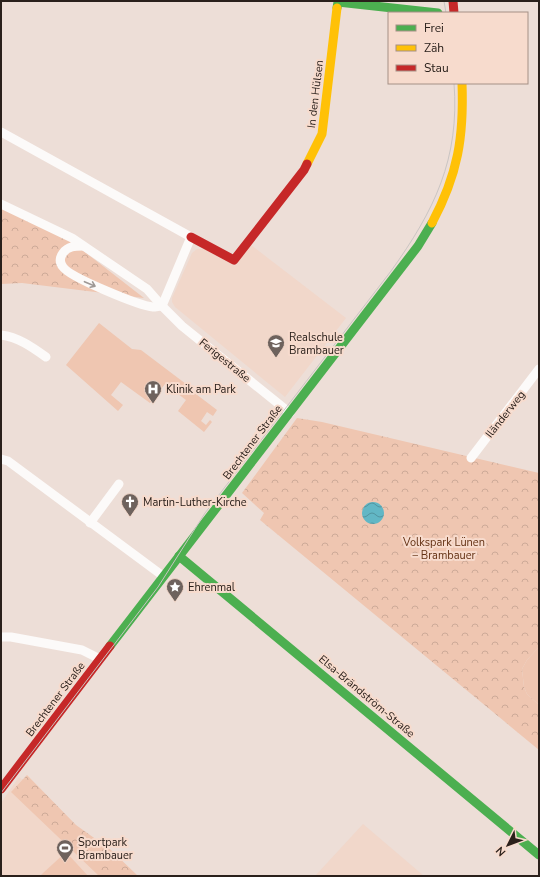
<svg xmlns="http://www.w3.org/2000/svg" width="540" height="877" viewBox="0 0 540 877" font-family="'Nunito Sans',sans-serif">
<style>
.built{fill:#f1d7ca}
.green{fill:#efc6b1}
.forest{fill:url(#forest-crowns)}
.water{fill:url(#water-waves)}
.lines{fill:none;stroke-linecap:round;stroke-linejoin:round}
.street{stroke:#fcfaf9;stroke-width:9}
.fast{stroke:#4caf50;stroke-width:9}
.slow{stroke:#ffc107;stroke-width:9}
.jam{stroke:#c62828;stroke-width:9}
.tram{stroke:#cac5c3;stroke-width:1}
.oneway{stroke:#9e9895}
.labels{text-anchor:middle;stroke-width:4;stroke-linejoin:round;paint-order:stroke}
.street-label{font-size:11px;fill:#2a201b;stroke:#f7dbcd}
.poi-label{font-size:11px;fill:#2a201b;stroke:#f7dbcd;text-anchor:start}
.park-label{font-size:11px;fill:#623012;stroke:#f7dbcd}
</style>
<defs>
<pattern id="forest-crowns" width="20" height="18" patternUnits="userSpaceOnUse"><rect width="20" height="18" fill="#efc6b1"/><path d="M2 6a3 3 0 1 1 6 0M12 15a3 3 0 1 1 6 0" fill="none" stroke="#cdaa98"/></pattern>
<pattern id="water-waves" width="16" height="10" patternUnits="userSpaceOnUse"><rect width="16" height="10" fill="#62b7c5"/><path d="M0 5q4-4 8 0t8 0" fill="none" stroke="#51949f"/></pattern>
</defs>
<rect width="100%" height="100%" fill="#edded7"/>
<g class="built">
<path d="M251 245 346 318 285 397 175 307 172 302V298L192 253 197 249H204L235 266Z"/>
<path d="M19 777 123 876H1V803Z"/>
<path d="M363 824 424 876H315Z"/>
</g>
<g class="green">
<path d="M99 323 132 349 141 350 186 384 187 383 194 388 192 391 217 410 213 416 207 412 201 421 206 425 210 420 212 422 204 432 178 411 186 400 165 384 150 403 121 382 111 395 123 405 118 411 66 365Z"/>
<path d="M539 647V705L527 694 524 687 522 669 527 660Z"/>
<path d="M66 852 88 876H40L42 874Z"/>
</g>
<g class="forest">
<path d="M1 206 72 242 144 298 22 283 1 284Z"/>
<path d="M297 418 322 422 539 473V647L527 660 522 669 524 687 527 694 539 705V750L260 520 264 513 242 493Z"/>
<path d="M27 775 76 825 111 850 138 876H99L11 792Z"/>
</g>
<circle class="water" cx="373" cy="513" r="11"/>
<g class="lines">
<g class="street">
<path d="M1 132 191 237 162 306"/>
<path d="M1 204 72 238 147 289 162 306 182 326 290 413"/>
<path d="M83 246C75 246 68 246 63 253 60 257 59 262 63 267 69 277 140 306 153 307 156 307 159 306 162 306"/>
<path d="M1 335C18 337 32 347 46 357"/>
<path d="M471 458 539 369"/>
<path d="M1 459 8 461 163 576"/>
<path d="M90 523 119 484"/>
<path d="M1 637H11L82 650 100 659"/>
</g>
<g class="fast">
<path d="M337 8 338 2 438 13"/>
<path d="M179 556 539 855"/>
<path d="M110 646 418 246 432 223"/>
</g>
<g class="slow">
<path d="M307 164 322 134 337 8"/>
<path d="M432 223C458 174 464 137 462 83"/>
</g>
<g class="jam">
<path d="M453 1 454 13"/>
<path d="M191 237 234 260 304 170 307 164"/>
<path d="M1 789 110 646"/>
</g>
<g class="tram">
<path d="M444 1 446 13"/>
<path d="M1 793 158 587 205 513 391 271C434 211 460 159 454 83"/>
</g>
</g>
<defs><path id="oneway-shaft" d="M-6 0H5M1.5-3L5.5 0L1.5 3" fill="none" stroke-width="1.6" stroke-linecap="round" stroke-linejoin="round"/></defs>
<use class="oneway" href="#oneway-shaft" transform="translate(90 284) rotate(23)"/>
<defs>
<g id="school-pin" transform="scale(0.9)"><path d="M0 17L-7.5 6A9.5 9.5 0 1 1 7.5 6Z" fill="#6e625d" stroke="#f7dbcd"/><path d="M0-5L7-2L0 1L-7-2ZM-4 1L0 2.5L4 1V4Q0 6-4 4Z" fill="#fff"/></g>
<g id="hospital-pin" transform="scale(0.9)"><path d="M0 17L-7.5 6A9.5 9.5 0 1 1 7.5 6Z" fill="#6e625d" stroke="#f7dbcd"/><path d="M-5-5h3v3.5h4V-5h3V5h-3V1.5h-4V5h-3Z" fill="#fff"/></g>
<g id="church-pin" transform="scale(0.9)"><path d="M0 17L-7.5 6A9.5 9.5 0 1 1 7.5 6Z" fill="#6e625d" stroke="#f7dbcd"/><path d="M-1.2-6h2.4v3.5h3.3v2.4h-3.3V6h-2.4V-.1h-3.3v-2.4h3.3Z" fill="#fff"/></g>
<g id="sight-pin" transform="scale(0.9)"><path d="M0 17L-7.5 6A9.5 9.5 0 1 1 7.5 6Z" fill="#6e625d" stroke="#f7dbcd"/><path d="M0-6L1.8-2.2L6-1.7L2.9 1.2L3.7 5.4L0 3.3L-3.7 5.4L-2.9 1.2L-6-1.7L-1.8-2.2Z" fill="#fff"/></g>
<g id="stadium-pin" transform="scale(0.9)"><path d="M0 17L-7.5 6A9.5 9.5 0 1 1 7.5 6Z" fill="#6e625d" stroke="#f7dbcd"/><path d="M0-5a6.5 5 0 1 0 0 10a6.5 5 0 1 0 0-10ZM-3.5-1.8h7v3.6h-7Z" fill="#fff"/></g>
</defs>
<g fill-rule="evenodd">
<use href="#school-pin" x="276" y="343"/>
<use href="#hospital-pin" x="153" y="389"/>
<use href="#church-pin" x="130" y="502"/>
<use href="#sight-pin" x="175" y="587"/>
<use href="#stadium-pin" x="65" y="848"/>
</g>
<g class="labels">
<g class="street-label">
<text transform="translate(315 94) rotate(-83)" y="4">In den Hülsen</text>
<text transform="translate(225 360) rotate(39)" y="4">Ferigestraße</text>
<text transform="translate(505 414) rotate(-52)" y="4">Iländerweg</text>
<text transform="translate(252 442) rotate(-53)" y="4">Brechtener Straße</text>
<text transform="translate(367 696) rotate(40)" y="4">Elsa-Brändström-Straße</text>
<text transform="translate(55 699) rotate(-53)" y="4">Brechtener Straße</text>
</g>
<g class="poi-label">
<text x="289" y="341">Realschule<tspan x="289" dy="13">Brambauer</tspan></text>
<text x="166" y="393">Klinik am Park</text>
<text x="143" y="506">Martin-Luther-Kirche</text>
<text x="188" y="591">Ehrenmal</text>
<text x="78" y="846">Sportpark<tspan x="78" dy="13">Brambauer</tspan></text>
</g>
<g class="park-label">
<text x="444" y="546">Volkspark Lünen<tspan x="444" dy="13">– Brambauer</tspan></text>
</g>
</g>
<rect width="540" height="877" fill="none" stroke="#2a201b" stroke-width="4"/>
<rect x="388" y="12" width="140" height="72" fill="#f7dbcd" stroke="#a59086"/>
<rect x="396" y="25" width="20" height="6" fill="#4caf50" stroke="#a59086"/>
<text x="424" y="32" font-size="12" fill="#2a201b">Frei</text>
<rect x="396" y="45" width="20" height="6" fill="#ffc107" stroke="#a59086"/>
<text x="424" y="52" font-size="12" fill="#2a201b">Zäh</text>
<rect x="396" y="65" width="20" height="6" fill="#c62828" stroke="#a59086"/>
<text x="424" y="72" font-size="12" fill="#2a201b">Stau</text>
<g transform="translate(508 845) rotate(228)" stroke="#f7dbcd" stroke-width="3" paint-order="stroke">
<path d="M0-3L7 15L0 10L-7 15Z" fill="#2a201b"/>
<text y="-6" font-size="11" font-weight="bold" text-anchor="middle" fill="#2a201b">N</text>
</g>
</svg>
